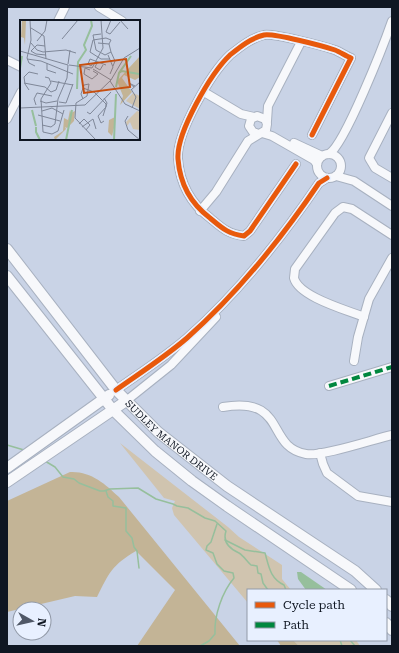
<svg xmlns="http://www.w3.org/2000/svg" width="399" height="653" viewBox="0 0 399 653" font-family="'Roboto Serif',serif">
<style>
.green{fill:#d0c4af}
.forest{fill:#c3b496}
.water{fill:#96bf9c}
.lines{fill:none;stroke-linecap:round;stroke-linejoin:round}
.stream{stroke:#96bf9c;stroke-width:1.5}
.minor-casing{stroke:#a8b1c0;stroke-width:10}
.major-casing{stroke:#a8b1c0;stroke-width:12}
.minor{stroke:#f7f8fb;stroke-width:8}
.major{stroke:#f7f8fb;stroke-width:10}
.quiet{stroke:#00873e;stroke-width:4;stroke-dasharray:8 4;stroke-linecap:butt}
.cycleway-casing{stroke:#e8f0ff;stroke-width:8}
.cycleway{stroke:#e8590c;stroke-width:5}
.labels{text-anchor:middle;stroke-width:4;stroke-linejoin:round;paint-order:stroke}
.street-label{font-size:10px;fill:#0f1622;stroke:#e8f0ff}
.inset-river{fill:none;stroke:#96bf9c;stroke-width:2}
.inset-road{fill:none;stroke:#7f8798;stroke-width:1}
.view{fill:#c74f0f;fill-opacity:0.15;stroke:#c74f0f;stroke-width:2}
.inset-edge{fill:none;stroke:#0f1622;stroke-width:2}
</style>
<rect width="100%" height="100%" fill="#c9d3e6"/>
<g class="green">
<path d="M120 443 228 527 239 537 282 565V579L291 590H248V603L174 515 172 508 175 501 164 498Z"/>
<path d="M293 640H356L360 646H299Z"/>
</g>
<g class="forest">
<path d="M70 472C91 471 105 484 119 497L240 646H137L175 590 136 551C112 565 109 573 97 597L75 596 7 612V501Z"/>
<path d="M277 640H293L299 646H281Z"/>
</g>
<path class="water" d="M297 572H301L327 590H306L298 579Z"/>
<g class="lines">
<g class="stream">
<path d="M7 445 24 450"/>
<path d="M45 461 55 467 63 477 74 479 79 483 100 491H104L110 489 138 488 156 499 173 504 177 506 188 508 205 518 215 521 226 531C222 543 230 549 239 553 244 556 247 562 251 565L257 566 258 573 261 574 263 583 268 590"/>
<path d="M106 491 108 497 113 501V506L126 508V531L132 538 134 547 137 551 139 568"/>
<path d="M225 540 245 550 265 553C269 567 270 578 284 585L286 590"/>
<path d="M340 640 342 646"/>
<path d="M350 640 355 646"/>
<path d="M200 646 209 641 215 634C214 616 222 592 234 578L233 573 224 571 217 564 213 553 206 550 207 546 211 542 217 524"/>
</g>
<g class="minor-casing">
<g id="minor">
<path d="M99 7 122 21"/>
<path d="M58 21 65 7"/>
<path d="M7 60 21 67"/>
<path d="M204 92 241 114 254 117"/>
<path d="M392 113 369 158 375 168 392 178"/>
<path d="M7 119 21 92"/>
<path d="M267 121 268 106 301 42"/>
<path d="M262 133 272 136 314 160 317 164"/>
<path d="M294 143 322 156"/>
<path d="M329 154C345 144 384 44 392 21"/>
<circle cx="329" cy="166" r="12"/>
<path d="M296 164 250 231 244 236C228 234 222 228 210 218 190 203 180 184 178 159 176 133 211 73 230 55 240 47 251 38 264 35 274 33 323 46 335 50 340 52 346 56 351 58L312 135"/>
<path d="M336 176 354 181 392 206"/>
<path d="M200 211 216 192 248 141 266 130 267 124 265 119 257 116 251 119 249 126 253 132 259 134"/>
<path d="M364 317C347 310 299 297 294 278L295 269 335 213 343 207 352 209 392 235"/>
<path d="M354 361 358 337 369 299 392 258"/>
<path d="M329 386 392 367"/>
<path d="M116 390C140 373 165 357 187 338 238 293 281 239 319 183L327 178"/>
<path d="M126 401 171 365 216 317"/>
<path d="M223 407C288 396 265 447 306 454 322 457 374 439 392 435"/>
<path d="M320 453 323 464 327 473 358 496 392 502"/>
</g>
</g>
<g class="major-casing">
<g id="major">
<path id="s1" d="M7 249 116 390 158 432 227 486 355 571 376 590"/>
<path d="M7 276 113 410 155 451 192 481 227 506 351 590"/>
<path d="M7 468 109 395"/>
<path d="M7 482 126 401"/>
<path d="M386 600 392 606"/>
<path d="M386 623 392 630"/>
</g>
</g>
<use href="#minor" class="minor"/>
<use href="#major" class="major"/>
<path class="quiet" d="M329 386 392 367"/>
<g class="cycleway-casing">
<g id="cycleway">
<path d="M296 164 250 231 244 236C228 234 222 228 210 218 190 203 180 184 178 159 176 133 211 73 230 55 240 47 251 38 264 35 274 33 323 46 335 50 340 52 346 56 351 58L312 135"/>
<path d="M116 390C140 373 165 357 187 338 238 293 281 239 319 183L327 178"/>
</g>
</g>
<use href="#cycleway" class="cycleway"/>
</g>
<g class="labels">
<g class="street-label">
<text dy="4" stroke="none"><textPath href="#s1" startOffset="253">SUDLEY MANOR DRIVE</textPath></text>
</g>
</g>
<g transform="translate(20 20)">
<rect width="120" height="120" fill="#c9d3e6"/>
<path d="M113 73 120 76V89L106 81ZM117 91 120 92V110L113 109 110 102 107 106 106 102Z" fill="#d0c4af"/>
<path d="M2 0H6L5 25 4 18 1 17ZM120 36V57L115 60 104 55 102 58 112 72 100 85 103 76 97 61ZM50 90 51 93 55 91 54 101 47 108 45 107 46 109 35 120 34 117 43 111 44 98 48 100ZM95 97 94 108 92 116 88 112 89 100Z" fill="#c3b496"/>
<path class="inset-river" d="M0 48 2 36M99 53 102 51 119 54M96 67 99 53 111 36M57 69 58 42 66 30 64 25 72 6 71 0M12 90 16 106M16 107V112L20 120M46 120 52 90M94 120 96 74"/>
<path class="inset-road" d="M10 0 11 20 7 38 9 43 15 46M91 0 86 12 90 14 100 2M100 0 108 9M11 8 24 16 26 39M42 19 58 0M17 21 25 11 27 0M11 23 17 30 23 32 46 30 56 33M78 23 89 24 91 32 85 35 76 30 73 15 81 14M89 24 91 20 86 18 73 20 70 32 81 39H90M25 26 17 25 11 31 16 34 26 35M0 31 48 45M91 32 95 41 93 46M88 35 93 47 90 54M7 39 21 41 53 54M27 43V50L36 53M73 43 71 46 68 44 70 39 86 45M77 43 75 47 80 50 83 45M48 44 50 30M49 45 72 48M72 48 83 28 81 0M73 49 91 60M70 50 65 48 64 54 72 59 78 54 73 51M25 57 29 58 31 63 21 79 23 112 32 114 38 111 44 90M31 61 53 65M90 61 105 84 120 91M4 63 25 67 31 72 36 70 39 61M114 67 109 63 115 66M63 68 74 72 86 84V87L78 96 81 103 84 101M111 69 116 77 112 88M9 70 5 64 4 57 9 52 18 54M111 70 120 62M63 79 61 74 64 65 69 64 67 76 56 83 55 98 75 119M20 81 26 83 37 81M39 82 46 83 53 64M16 85 14 79 17 73 32 76M0 88 65 85 91 60 104 38 120 28M22 91 32 88 43 94M67 92 70 94 91 72M18 95 40 101M83 96 87 83 84 78M108 96 105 101 108 110 120 120M59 104 64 99 70 105 66 110M22 105 31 107 35 104 38 79 47 58 48 45M62 107 73 99 76 109"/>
<path class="view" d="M106 39 110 67 64 73 60 45Z"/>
<rect width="120" height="120" class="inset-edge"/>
</g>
<rect width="399" height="653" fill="none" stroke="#0f1622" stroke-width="16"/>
<rect x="247" y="589" width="140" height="52" fill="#e8f0ff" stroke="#9199a7"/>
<rect x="255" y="602" width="20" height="6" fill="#e8590c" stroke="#9199a7"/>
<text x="283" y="609" font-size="12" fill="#0f1622">Cycle path</text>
<rect x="255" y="622" width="20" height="6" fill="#00873e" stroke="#9199a7"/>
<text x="283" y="629" font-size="12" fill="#0f1622">Path</text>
<g transform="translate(32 621) rotate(98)"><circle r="19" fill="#e8f0ff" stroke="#9199a7"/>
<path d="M0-3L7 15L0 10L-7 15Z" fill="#505867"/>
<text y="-6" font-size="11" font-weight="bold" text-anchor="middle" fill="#0f1622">N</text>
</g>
</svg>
